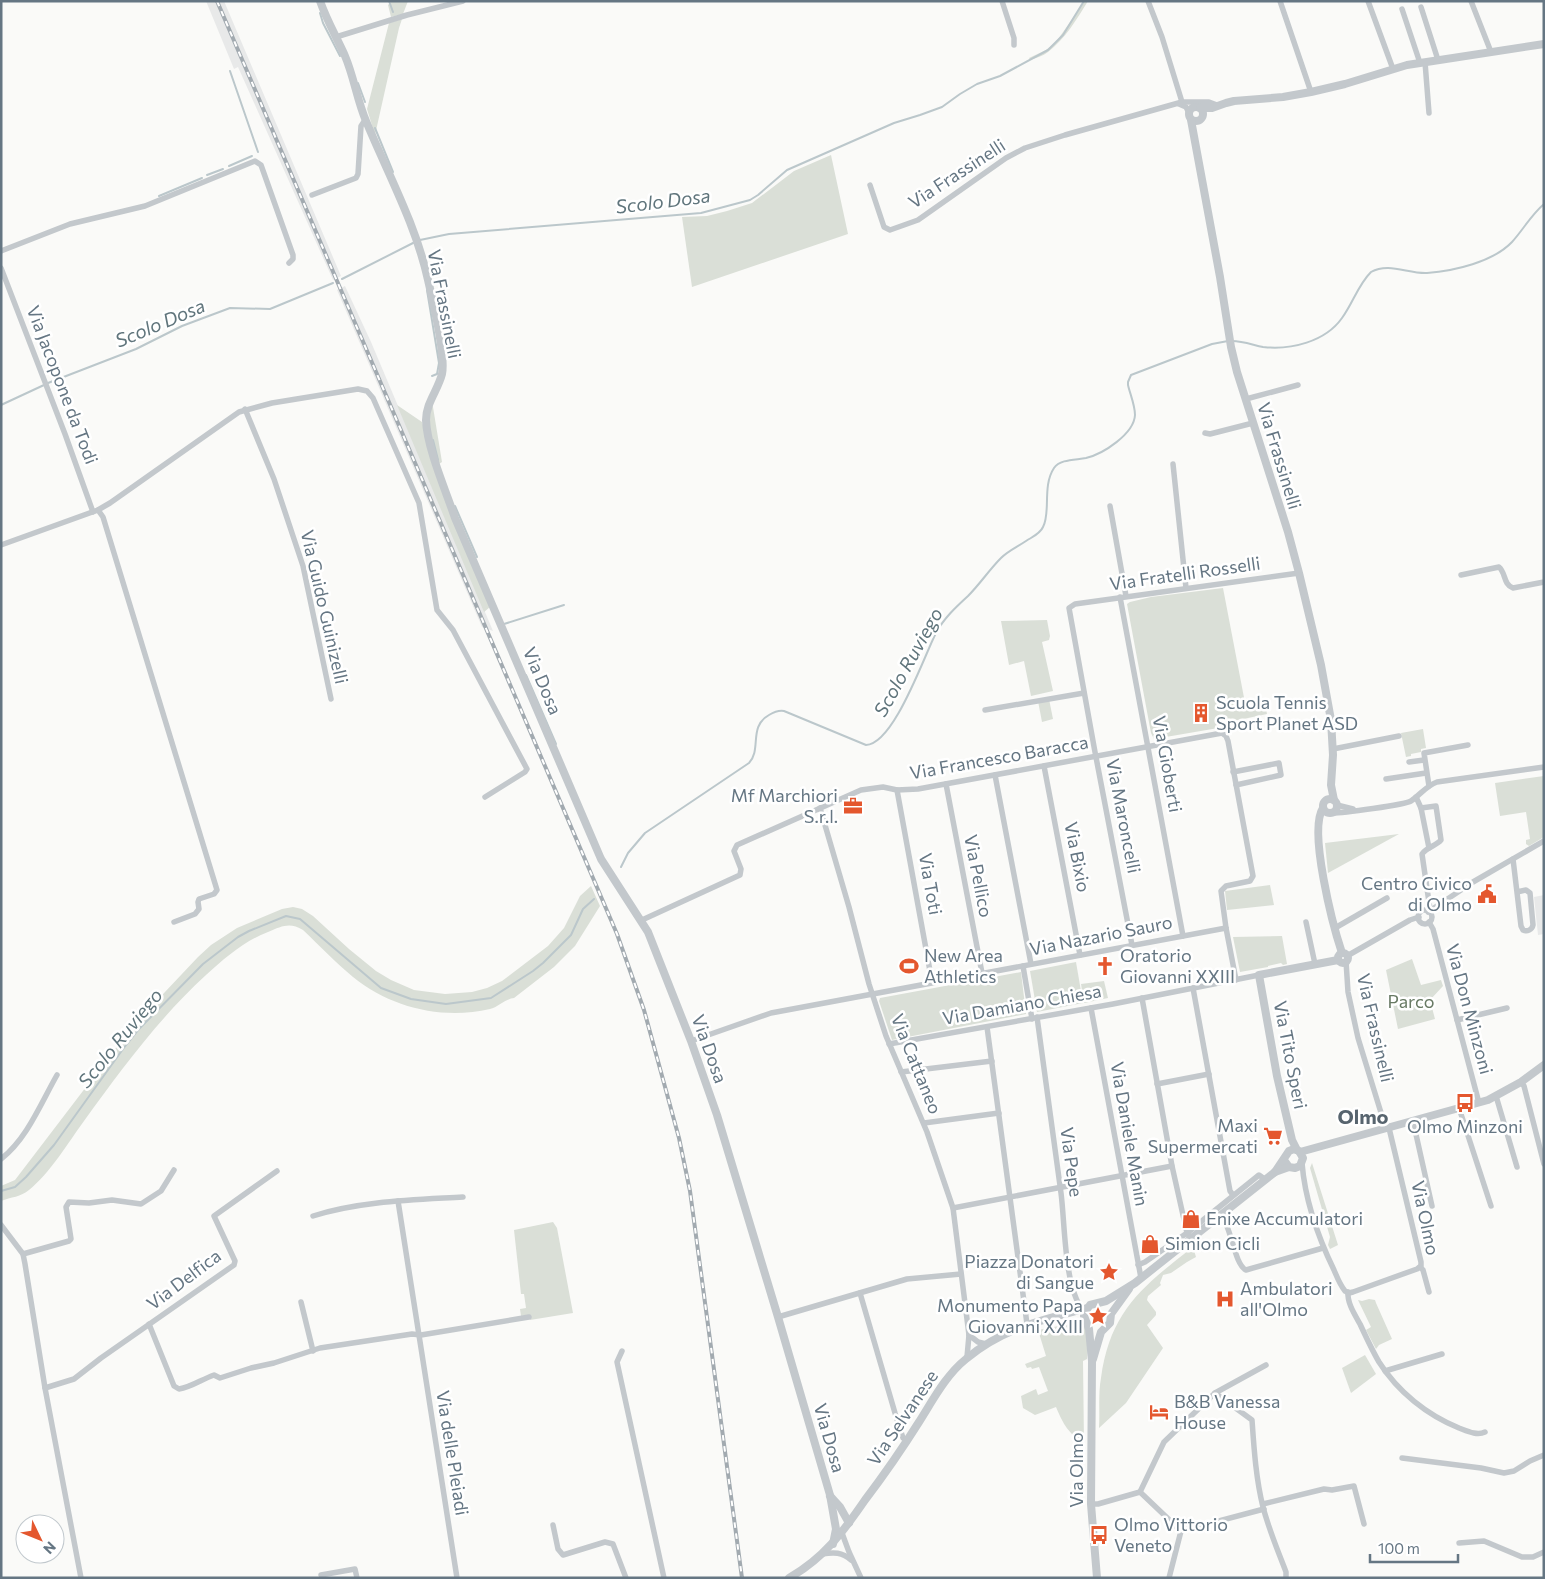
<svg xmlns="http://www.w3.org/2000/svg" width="1545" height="1579" viewBox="0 0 1545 1579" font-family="Commissioner,sans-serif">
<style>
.built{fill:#e8e9e9}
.green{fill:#dadfd7}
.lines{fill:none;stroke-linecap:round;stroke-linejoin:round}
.stream{stroke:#bbc7cb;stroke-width:2}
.minor{stroke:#c3c8cc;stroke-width:5.5}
.tertiary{stroke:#c3c8cc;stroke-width:8}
.rail-casing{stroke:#a2aab0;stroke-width:4}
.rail{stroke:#fff;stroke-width:2;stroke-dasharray:5.5;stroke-linecap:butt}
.labels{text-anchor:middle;stroke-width:5;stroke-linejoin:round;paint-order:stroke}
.street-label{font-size:18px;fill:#657683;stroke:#fff}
.poi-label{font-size:18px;fill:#657683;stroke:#fff;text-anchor:start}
.park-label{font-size:18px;fill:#687a64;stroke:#fff}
.water-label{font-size:19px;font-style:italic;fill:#60757c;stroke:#fff}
.quarter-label{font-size:20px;font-weight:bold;fill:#57646e;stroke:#fff}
</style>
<rect width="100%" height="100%" fill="#fafaf8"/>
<g class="built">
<path d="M206 1H224L341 276 333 280 238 67 234 69Z"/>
<path d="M345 286 371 342 493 631 482 627 337 290Z"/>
<path d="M1544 895V934L1538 935 1534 897Z"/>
</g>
<g class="green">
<path d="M392 1H408L403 14 391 17 388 5Z"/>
<path d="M1085 1H1088C1077 19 1065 39 1048 52 1043 56 1036 58 1030 60L1029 58 1046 50 1056 42Z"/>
<path d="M402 19 399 28 375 135 367 109 389 23Z"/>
<path d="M831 155 848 234 692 287 682 217 707 216 727 211 752 203 794 171Z"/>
<path d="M432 401 442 462 439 464 428 426Z"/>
<path d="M397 405 422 422 434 459 490 607 484 612Z"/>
<path d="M1223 588 1246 708 1265 705 1267 714 1229 722 1230 726 1154 739 1151 733 1127 604 1130 602 1151 597Z"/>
<path d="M1047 620 1050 636 1049 640 1042 642 1053 691 1031 696 1024 661 1009 665 1001 621Z"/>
<path d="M1049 699 1053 719 1042 722 1038 701Z"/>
<path d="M1423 729 1426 748 1421 749V752L1411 754V756L1406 757 1401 733Z"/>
<path d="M1544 776V837L1529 846 1526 844V840L1530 839 1526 812 1500 816 1495 783Z"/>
<path d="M1399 834 1328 873 1325 843Z"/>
<path d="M1270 885 1274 905 1227 910 1225 891Z"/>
<path d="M591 886 600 906 575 946 554 967 514 998C505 999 498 1007 490 1009 443 1020 391 1008 353 977 336 963 320 946 303 930 290 922 282 926 268 932 244 941 225 958 206 975 159 1018 121 1070 84 1121 68 1143 50 1173 29 1190 21 1197 11 1197 1 1201V1186L15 1180 131 1028 198 957 211 945 237 928 282 909 293 907 302 909 313 916 349 949 376 971 391 980 414 990 445 994 472 992 487 988 502 981 548 946 564 928 580 896Z"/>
<path d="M1282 936 1287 964 1283 965 1281 963 1268 966V967L1240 972 1233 937Z"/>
<path d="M1412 959 1421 985 1441 980 1443 986 1430 1000 1435 1019 1398 1029 1386 970Z"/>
<path d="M1076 962 1083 1003 1037 1012 1030 971Z"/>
<path d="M1021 972 1026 1014 892 1040 879 1001 880 998Z"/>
<path d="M1104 981 1108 998 1084 1003 1081 984Z"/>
<path d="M1312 1163 1338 1245 1330 1249 1328 1245 1330 1237 1310 1168Z"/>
<path d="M553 1222 557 1228 573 1313 530 1320 528 1315 521 1316 520 1309 526 1308 524 1294H521L514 1230Z"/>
<path d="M1193 1247 1196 1257 1187 1262 1171 1273 1163 1275 1160 1283 1161 1285 1148 1296 1147 1300 1156 1312V1315L1147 1325 1163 1348 1126 1403 1099 1428C1100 1412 1098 1394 1101 1378 1110 1311 1143 1286 1193 1247Z"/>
<path d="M1369 1299 1375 1300 1376 1303 1392 1339 1379 1345 1376 1349 1366 1330 1371 1327 1358 1300 1362 1301Z"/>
<path d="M1080 1322C1090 1329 1088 1347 1087 1359L1083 1361 1084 1444C1068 1432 1064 1426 1056 1407L1035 1415 1023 1408 1021 1396 1036 1389 1038 1395 1048 1391 1039 1367 1032 1369 1031 1367 1027 1368 1025 1364 1046 1356 1038 1330Z"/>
<path d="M1365 1355 1376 1374 1351 1393 1342 1368Z"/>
</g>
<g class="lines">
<g class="stream">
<path d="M389 1 393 12"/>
<path d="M320 13 323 23 340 56"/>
<path d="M230 71 258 152"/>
<path d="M358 83 365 102"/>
<path d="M375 128 393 172"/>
<path d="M229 166 252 156"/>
<path d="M207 175 223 169"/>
<path d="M159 196 202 178"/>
<path d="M420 240 449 234 701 213 750 200 758 195 787 170 894 123 920 115 942 107 960 94 977 84 1000 76 1048 50 1063 35 1084 1"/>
<path d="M342 279 415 242"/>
<path d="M427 290 439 363 437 374 432 376"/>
<path d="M1232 341C1243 341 1253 345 1263 347 1291 350 1325 342 1342 318 1353 303 1358 285 1371 272 1389 262 1408 274 1427 273 1454 271 1493 262 1512 242 1523 230 1531 215 1544 204"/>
<path d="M48 383 136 349 182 326 230 308 270 309 333 283"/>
<path d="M1 405 44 385"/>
<path d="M433 440 438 460"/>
<path d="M455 506 477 557"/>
<path d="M504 624 564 605"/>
<path d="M526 675 556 744"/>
<path d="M621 867 628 853 645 833 749 763C762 749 748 727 769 715 774 712 779 710 784 711L866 745C894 744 924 656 936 633 944 618 956 607 968 596 980 584 989 570 1001 558 1008 551 1017 547 1026 541 1032 537 1040 534 1043 527 1051 513 1042 486 1054 468 1060 459 1076 460 1086 458 1103 454 1134 434 1135 415 1135 405 1130 394 1128 385V382L1131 375 1212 344 1228 341"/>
<path d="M1 1191 15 1187 26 1177 54 1145 123 1049 139 1029 203 964 238 937 249 931 286 916 300 919 381 988 411 999 446 1004 491 998 533 971 543 963 571 935 583 909 594 899"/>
</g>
<g class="minor">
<path d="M1002 1 1014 38V45"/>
<path d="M1148 1 1162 37 1182 102"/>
<path d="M1280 1 1311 92"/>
<path d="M1368 1 1393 69"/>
<path d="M1471 1 1491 52"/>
<path d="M1421 7 1438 60"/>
<path d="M1402 9 1420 63"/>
<path d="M336 37 407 15 463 1"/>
<path d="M1425 62 1429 113"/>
<path d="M1179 104 1186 107 1189 113"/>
<path d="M870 185 884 227 890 230 918 220 1006 158 1025 148 1065 135 1182 102H1209L1217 105"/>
<path d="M312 195 356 178 358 174 361 126 365 120"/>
<path d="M1 251 70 224 145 206 255 161 261 165 293 255V259L289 263"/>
<path d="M1 268 65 434 93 512"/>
<path d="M1246 399 1298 385"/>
<path d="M245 409 274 479 303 566 331 699"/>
<path d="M1205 433 1210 434 1253 423"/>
<path d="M1173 464 1186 588"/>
<path d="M1110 506 1126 596"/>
<path d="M98 510 103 517 217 890 214 894 199 899 198 902 199 909 195 914 174 922"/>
<path d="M1 545 98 510 110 503 239 412 272 403 358 389 367 391 373 398 419 503 437 610 453 630 527 769 525 772 485 797"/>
<path d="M1461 575 1499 567C1506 573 1503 584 1513 588L1544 582"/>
<path d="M1120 597 1183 936"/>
<path d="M985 710 1084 693"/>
<path d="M1333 749 1399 736"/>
<path d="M1409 762 1424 760"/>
<path d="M1044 766 1080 955"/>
<path d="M1233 772 1279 763 1281 775 1236 785"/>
<path d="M995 775 1031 964"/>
<path d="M1386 779 1426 773"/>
<path d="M946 784 982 973"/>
<path d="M1429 786 1424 753 1468 745"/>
<path d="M897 790 932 982"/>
<path d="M1416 797 1421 808 1436 806 1441 840C1436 846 1427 847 1422 854L1430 909"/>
<path d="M1337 805 1353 809"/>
<path d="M820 808 849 907 869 984 886 1036 927 1132 953 1208 969 1335 967 1357"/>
<path d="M1421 808 1429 848"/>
<path d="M1332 813C1343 813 1404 805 1411 801 1420 795 1426 786 1437 782L1544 767"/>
<path d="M1513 859 1521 926 1523 930C1527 932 1532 930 1533 925L1530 893 1526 890 1517 892"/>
<circle cx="1425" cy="917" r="7"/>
<path d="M1428 912 1473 882 1544 841"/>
<path d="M642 920 740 875 741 869 734 851 737 845 861 790 883 787 897 790 918 789 1222 733 1226 736 1228 741 1253 876 1250 881 1226 886 1221 891 1226 928 1236 980"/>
<path d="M1306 922 1315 964"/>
<path d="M1429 922 1433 929 1479 1103"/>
<path d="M1335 928 1387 898"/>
<path d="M1132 945 1095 752 1069 608 1075 604 1299 573"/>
<path d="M1347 956 1410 920 1419 917"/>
<path d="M1346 961 1348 992 1358 1038 1386 1129"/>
<path d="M1023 966 1032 1019"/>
<path d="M1193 988 1230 1191 1233 1195"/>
<path d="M1142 998 1172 1166 1187 1233 1191 1238"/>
<path d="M1091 1008 1141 1278"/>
<path d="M1037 1017C1045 1076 1053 1134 1061 1193 1065 1223 1064 1285 1082 1309"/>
<path d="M1457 1020 1507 1008"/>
<path d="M987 1027 1027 1324"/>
<path d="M691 1041 771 1013 1226 928"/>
<path d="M889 1044 1113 1004 1259 975"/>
<path d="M901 1072 992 1061"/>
<path d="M1521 1082 1524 1086 1544 1164"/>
<path d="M1157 1084 1209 1074"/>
<path d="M1496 1096 1517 1167"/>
<path d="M1459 1108 1491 1206"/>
<path d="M1413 1121 1432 1206"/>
<path d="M924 1123 999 1113"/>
<path d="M1 1159C27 1139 41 1103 57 1075"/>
<path d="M1302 1163C1305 1200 1318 1237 1334 1270 1337 1277 1340 1285 1345 1291L1349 1293 1353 1292 1417 1269 1421 1266V1262L1389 1128"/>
<path d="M398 1201 457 1578"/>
<path d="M953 1208 1172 1166"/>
<path d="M1221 1215C1232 1228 1234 1264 1246 1270L1323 1248"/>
<path d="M313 1216C361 1201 413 1200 463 1197"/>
<path d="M1 1225 23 1254 25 1264 45 1388 81 1578"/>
<path d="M23 1254 69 1241 71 1239 66 1207 69 1202 89 1203 112 1200 141 1204 161 1191 174 1170"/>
<path d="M1138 1265 1145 1262 1187 1233 1259 1175 1266 1180"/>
<path d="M1420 1267 1423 1270 1429 1292"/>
<path d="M1348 1292C1347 1303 1355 1315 1360 1324 1366 1337 1372 1350 1379 1362 1398 1392 1427 1415 1459 1428 1467 1431 1477 1436 1485 1432"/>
<path d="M860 1293 895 1413 903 1438 907 1440"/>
<path d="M301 1302 313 1351"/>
<path d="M778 1317 907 1279 961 1274"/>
<path d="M149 1324 174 1386 179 1389C192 1387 202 1379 214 1375L220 1378 251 1368 274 1363 320 1348 412 1334 421 1335 529 1317"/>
<path d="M969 1335 978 1342 986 1344"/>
<path d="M622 1351 617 1362 664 1578"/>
<path d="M1385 1371 1442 1354"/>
<path d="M45 1388 74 1379 101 1358 234 1265 235 1261 214 1216 277 1171"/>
<path d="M1215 1393 1266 1365"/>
<path d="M1402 1458 1481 1468 1504 1473 1514 1471 1530 1461 1544 1455"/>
<path d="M1140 1492 1181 1531 1264 1509"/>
<path d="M1091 1504H1098L1140 1492 1164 1442 1215 1393 1252 1420C1254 1449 1256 1479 1263 1507 1269 1530 1278 1551 1286 1572V1578"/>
<path d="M1263 1504 1324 1489 1332 1490 1354 1486 1364 1524"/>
<path d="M553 1525 558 1549 563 1555 605 1542 613 1544 626 1578"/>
<path d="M842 1533 849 1552 861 1578"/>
<path d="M1459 1543 1484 1541 1522 1557H1533L1544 1552"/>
<path d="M822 1554C834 1552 842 1552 851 1560"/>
<path d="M321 1575 355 1569 357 1578"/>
<path d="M1169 1578 1181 1531"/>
</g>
<g class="tertiary">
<path d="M320 1C327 21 337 38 345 56 354 77 357 100 366 121 388 174 416 225 428 280 433 301 446 355 442 374 438 390 426 403 426 420 427 448 446 491 455 518L601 859 648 932 691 1041 717 1115 778 1317 830 1495 836 1529 833 1544"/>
<circle cx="1196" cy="114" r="7"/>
<path d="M1200 108H1212L1226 103 1234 101 1283 97 1311 92 1345 84 1407 65 1544 44"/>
<path d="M1191 120 1220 277 1231 347 1237 372 1288 532 1299 573 1321 665 1331 720 1333 755 1331 785 1334 800"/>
<circle cx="1330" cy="806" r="7"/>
<path d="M1323 808C1308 830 1333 926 1342 953"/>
<circle cx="1343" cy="958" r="5"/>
<path d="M1297 1150 1292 1140 1277 1076 1259 975 1338 960"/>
<path d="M1300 1152 1488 1100 1521 1082 1544 1065"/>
<path d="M1275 1172 1289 1151 1294 1149 1299 1151 1303 1158 1300 1166 1295 1168 1289 1167 1284 1160"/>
<path d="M1093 1359 1101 1332 1110 1323 1111 1314 1129 1289"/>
<path d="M830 1496 840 1507 849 1523"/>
<path d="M789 1578C824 1558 843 1532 865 1500 884 1475 902 1449 919 1422 933 1400 946 1375 966 1359 1003 1328 1042 1320 1087 1308"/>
<path d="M1097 1578 1091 1504 1092 1361 1089 1329 1084 1316 1085 1312 1090 1305 1106 1301 1135 1283 1275 1172 1289 1167"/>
</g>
<g class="rail-casing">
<path id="rail" d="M217 1 617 934 644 1010 679 1138 690 1191 742 1578"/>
</g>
<use href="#rail" class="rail"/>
</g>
<defs>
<g id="building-bare" transform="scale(1.5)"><path d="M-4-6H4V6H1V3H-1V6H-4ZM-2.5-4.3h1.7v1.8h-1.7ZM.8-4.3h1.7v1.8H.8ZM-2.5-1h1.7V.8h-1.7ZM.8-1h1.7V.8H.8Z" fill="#e4572e" stroke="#fff" stroke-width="2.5" paint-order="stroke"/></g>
<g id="office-bare" transform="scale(1.5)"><path d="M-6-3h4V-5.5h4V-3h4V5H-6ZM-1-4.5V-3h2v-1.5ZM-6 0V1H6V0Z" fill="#e4572e" stroke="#fff" stroke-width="2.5" paint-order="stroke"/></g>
<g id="civic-bare" transform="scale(1.5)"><path d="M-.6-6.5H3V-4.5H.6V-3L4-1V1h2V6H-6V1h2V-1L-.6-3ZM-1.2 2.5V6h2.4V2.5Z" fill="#e4572e" stroke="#fff" stroke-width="2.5" paint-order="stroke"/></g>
<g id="stadium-bare" transform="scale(1.5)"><path d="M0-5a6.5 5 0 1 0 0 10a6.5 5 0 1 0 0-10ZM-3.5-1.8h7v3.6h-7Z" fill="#e4572e" stroke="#fff" stroke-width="2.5" paint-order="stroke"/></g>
<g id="church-bare" transform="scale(1.5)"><path d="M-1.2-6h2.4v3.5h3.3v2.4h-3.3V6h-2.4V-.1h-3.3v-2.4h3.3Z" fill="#e4572e" stroke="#fff" stroke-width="2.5" paint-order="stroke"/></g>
<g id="bus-bare" transform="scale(1.5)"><path d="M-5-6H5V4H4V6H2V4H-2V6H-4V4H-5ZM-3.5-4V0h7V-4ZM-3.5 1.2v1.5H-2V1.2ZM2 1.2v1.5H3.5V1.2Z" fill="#e4572e" stroke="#fff" stroke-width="2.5" paint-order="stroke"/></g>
<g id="supermarket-bare" transform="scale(1.5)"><path d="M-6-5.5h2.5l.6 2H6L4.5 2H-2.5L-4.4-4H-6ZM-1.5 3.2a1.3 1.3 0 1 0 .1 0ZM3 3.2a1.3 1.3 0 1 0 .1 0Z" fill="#e4572e" stroke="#fff" stroke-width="2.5" paint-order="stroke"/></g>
<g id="shop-bare" transform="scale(1.5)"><path d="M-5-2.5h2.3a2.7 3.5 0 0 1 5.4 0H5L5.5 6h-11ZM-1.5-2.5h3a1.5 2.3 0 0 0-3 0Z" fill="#e4572e" stroke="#fff" stroke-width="2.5" paint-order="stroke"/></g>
<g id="sight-bare" transform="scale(1.5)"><path d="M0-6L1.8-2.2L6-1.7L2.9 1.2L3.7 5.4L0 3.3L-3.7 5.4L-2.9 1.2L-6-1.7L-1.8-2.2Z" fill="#e4572e" stroke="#fff" stroke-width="2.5" paint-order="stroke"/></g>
<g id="hospital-bare" transform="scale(1.5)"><path d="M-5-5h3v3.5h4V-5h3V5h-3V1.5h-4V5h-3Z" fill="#e4572e" stroke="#fff" stroke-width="2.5" paint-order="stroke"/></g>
<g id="hotel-bare" transform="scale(1.5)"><path d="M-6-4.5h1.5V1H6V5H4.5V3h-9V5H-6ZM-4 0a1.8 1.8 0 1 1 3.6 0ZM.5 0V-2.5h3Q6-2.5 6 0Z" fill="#e4572e" stroke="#fff" stroke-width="2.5" paint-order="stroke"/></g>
</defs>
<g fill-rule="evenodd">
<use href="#building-bare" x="1201" y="713"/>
<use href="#office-bare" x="853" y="806"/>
<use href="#civic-bare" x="1487" y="894"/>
<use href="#stadium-bare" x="909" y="966"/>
<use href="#church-bare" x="1105" y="966"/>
<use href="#bus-bare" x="1465" y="1103"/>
<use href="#supermarket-bare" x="1273" y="1136"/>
<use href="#shop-bare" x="1191" y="1219"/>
<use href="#shop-bare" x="1150" y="1244"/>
<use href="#sight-bare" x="1109" y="1272"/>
<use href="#hospital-bare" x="1225" y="1299"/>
<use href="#sight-bare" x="1098" y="1316"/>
<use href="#hotel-bare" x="1159" y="1412"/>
<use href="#bus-bare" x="1099" y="1535"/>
</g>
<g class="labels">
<g class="street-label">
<text transform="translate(957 174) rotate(-33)" y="6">Via Frassinelli</text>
<text transform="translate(444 304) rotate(79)" y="6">Via Frassinelli</text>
<text transform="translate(62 385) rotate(69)" y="6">Via Jacopone da Todi</text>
<text transform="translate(1279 456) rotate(73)" y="6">Via Frassinelli</text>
<text transform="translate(1185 574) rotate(-8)" y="6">Via Fratelli Rosselli</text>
<text transform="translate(324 607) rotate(77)" y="6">Via Guido Guinizelli</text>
<text transform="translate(542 681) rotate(67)" y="6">Via Dosa</text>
<text transform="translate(999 758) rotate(-10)" y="6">Via Francesco Baracca</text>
<text transform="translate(1167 764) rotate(80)" y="6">Via Gioberti</text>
<text transform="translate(1123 816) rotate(79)" y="6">Via Maroncelli</text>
<text transform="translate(1077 857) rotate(79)" y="6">Via Bixio</text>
<text transform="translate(978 876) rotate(79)" y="6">Via Pellico</text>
<text transform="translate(930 884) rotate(80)" y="6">Via Toti</text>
<text transform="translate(1101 936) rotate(-11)" y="6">Via Nazario Sauro</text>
<text transform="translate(1022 1005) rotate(-10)" y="6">Via Damiano Chiesa</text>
<text transform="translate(1469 1009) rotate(75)" y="6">Via Don Minzoni</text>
<text transform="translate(1375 1028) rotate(77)" y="6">Via Frassinelli</text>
<text transform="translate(709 1049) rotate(70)" y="6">Via Dosa</text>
<text transform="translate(1290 1055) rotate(79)" y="6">Via Tito Speri</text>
<text transform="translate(916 1064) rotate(68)" y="6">Via Cattaneo</text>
<text transform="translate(1129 1134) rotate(80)" y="6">Via Daniele Manin</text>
<text transform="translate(1071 1162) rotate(82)" y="6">Via Pepe</text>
<text transform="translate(1425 1218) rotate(78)" y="6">Via Olmo</text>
<text transform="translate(184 1280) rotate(-37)" y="6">Via Delfica</text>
<text transform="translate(903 1418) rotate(-56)" y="6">Via Selvanese</text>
<text transform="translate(829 1438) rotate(74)" y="6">Via Dosa</text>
<text transform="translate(452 1453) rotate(81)" y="6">Via delle Pleiadi</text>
<text transform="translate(1077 1470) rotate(-90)" y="6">Via Olmo</text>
</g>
<g class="poi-label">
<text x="1216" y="709">Scuola Tennis<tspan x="1216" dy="21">Sport Planet ASD</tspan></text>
<text x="838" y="802" text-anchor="end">Mf Marchiori<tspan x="838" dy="21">S.r.l.</tspan></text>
<text x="1472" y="890" text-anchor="end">Centro Civico<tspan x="1472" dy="21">di Olmo</tspan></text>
<text x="924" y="962">New Area<tspan x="924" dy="21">Athletics</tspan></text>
<text x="1120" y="962">Oratorio<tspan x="1120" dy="21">Giovanni XXIII</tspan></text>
<text x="1258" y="1132" text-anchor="end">Maxi<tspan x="1258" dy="21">Supermercati</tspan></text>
<text x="1465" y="1133" text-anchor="middle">Olmo Minzoni</text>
<text x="1206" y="1225">Enixe Accumulatori</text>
<text x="1165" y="1250">Simion Cicli</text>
<text x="1094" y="1268" text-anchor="end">Piazza Donatori<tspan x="1094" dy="21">di Sangue</tspan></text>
<text x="1240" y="1295">Ambulatori<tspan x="1240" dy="21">all'Olmo</tspan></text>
<text x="1083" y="1312" text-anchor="end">Monumento Papa<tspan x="1083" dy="21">Giovanni XXIII</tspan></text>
<text x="1174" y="1408">B&amp;B Vanessa<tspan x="1174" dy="21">House</tspan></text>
<text x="1114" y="1531">Olmo Vittorio<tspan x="1114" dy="21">Veneto</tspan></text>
</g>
<g class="park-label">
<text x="1411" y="1008">Parco</text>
</g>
<g class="water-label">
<text transform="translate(663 201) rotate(-7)" y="7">Scolo Dosa</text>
<text transform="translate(160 323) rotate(-23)" y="7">Scolo Dosa</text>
<text transform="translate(908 662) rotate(-61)" y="7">Scolo Ruviego</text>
<text transform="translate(120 1038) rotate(-51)" y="7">Scolo Ruviego</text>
</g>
<g class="quarter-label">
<text x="1363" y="1124">Olmo</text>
</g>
</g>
<rect width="1545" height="1579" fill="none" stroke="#657683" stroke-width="5"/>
<g transform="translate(40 1539) rotate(133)"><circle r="24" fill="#ffffff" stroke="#c1c8cd"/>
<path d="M0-4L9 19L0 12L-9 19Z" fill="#e4572e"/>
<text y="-8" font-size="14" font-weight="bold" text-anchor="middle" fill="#657683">N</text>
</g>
<path d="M1370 1554v8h88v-8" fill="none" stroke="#657683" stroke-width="2.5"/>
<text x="1378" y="1554" font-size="15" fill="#657683" stroke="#ffffff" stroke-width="4" paint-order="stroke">100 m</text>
</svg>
